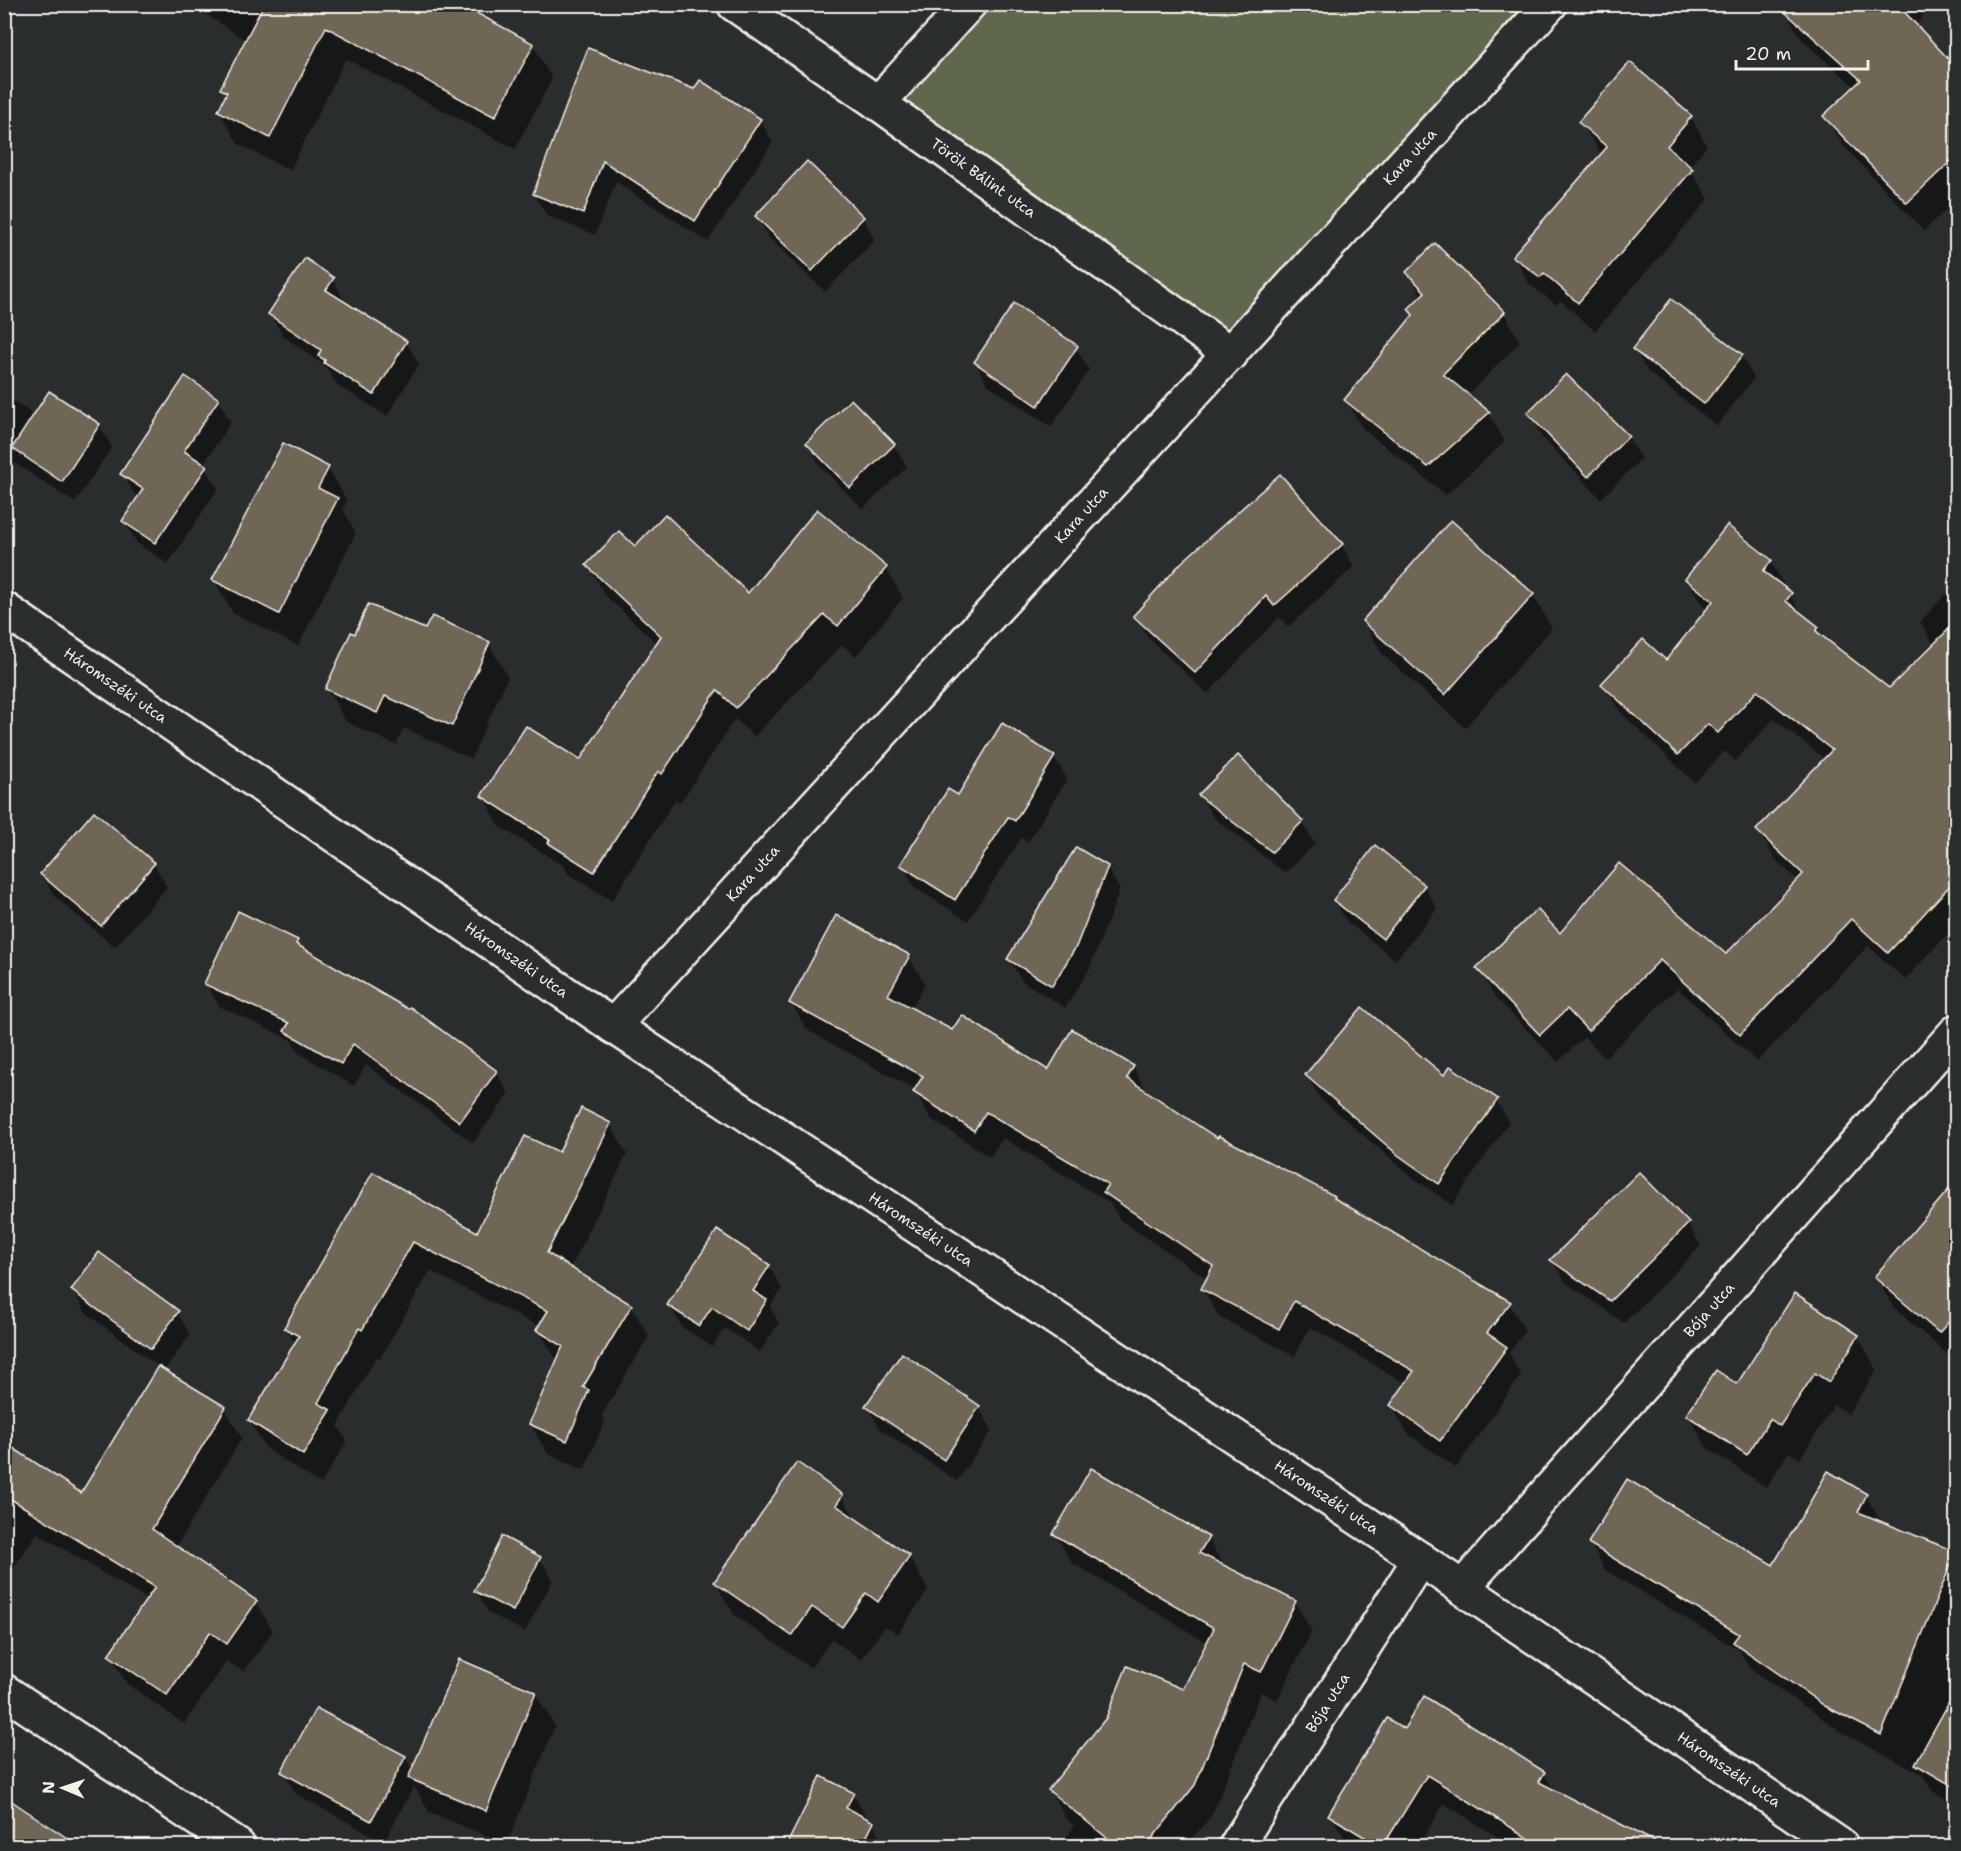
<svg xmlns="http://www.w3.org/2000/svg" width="1961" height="1851" viewBox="0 0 1961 1851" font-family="'Shantell Sans',sans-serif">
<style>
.green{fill:#5e674d;stroke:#a9ac9a;stroke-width:1.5}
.shadow{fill:#0007}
.building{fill:#706657;stroke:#f4f1e8;stroke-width:1.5}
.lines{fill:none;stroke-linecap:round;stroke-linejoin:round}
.street-casing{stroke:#f4f1e8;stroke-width:38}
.street{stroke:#2a2d2e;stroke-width:33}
.labels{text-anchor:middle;stroke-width:6;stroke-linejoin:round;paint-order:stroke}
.street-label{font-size:15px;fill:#f4f1e8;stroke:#2a2d2e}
</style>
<rect width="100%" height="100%" fill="#2a2d2e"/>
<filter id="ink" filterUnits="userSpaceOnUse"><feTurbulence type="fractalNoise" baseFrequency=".0167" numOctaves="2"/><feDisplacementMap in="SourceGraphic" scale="12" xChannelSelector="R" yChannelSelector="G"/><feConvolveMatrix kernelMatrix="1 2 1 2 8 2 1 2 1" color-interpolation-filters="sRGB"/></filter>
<g filter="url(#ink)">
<path class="green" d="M969 5H1550L1231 354 878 103Z"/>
<g class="shadow">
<path d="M190 4H457L533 45 552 79 515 149 346 59 290 170 238 144 219 111 226 96 222 89 247 41Z"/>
<path d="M921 4H939L932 13Z"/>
<path d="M1791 4H1931L1916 26 1953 66 1956 63V200L1924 231 1842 144 1825 116 1855 87 1802 40 1785 11Z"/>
<path d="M695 91 760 120 773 142 708 242 616 182 595 235 547 216 534 194Z"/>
<path d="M1691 117 1707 146 1689 167 1709 199 1595 331 1561 301 1557 305 1530 285 1514 256 1602 155 1580 122Z"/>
<path d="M756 216 863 218 875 240 825 292 769 238Z"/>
<path d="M1408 272 1504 313 1520 342 1467 396 1489 413 1505 442 1446 495 1363 429 1346 400 1414 316 1410 310 1422 297Z"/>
<path d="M333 279 345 303 406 342 419 364 387 416 338 386 325 366 283 336 270 314Z"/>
<path d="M1076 348 1089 370 1051 427 988 385 975 362Z"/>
<path d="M1634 349 1742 356 1754 378 1717 426 1647 371Z"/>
<path d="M4 395 35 415 99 425 112 447 75 503 4 456Z"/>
<path d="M218 400 231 422 203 465 218 489 168 564 137 543 124 521 138 499 122 474Z"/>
<path d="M1529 413 1628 437 1641 459 1601 499 1541 436Z"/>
<path d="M808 443 894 445 907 467 863 509 820 466Z"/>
<path d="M328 468 347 501 343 509 356 533 298 646 233 613 214 580Z"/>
<path d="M1451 522 1533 595 1552 628 1465 728 1383 655 1363 621Z"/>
<path d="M1342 545 1354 567 1288 627 1279 617 1208 694 1148 638 1135 616Z"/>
<path d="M635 548 748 596 886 568 903 598 856 656 842 645 754 737 735 719 680 803 675 800 612 901 567 873 564 866 500 827 483 796 580 762 657 644 605 595 588 565Z"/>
<path d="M1770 561 1804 618 1818 628 1824 640 1889 690 1934 646 1920 622 1956 583V925L1905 980 1868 946 1757 1062 1677 988 1605 1058 1584 1037 1558 1062 1495 997 1478 968 1560 935 1727 957 1798 881 1775 859 1758 830 1825 759 1774 719 1735 761 1725 751 1695 783 1620 712 1603 684 1666 662 1707 611 1686 579Z"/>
<path d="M426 631 489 644 508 677 471 759 404 728 396 745 346 722 327 689 356 636Z"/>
<path d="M1054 757 1067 779 1028 842 1021 838 968 921 915 888 902 865 959 797Z"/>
<path d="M4 764 10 774 4 782Z"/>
<path d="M1200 795 1302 822 1315 844 1285 873 1213 817Z"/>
<path d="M94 813 154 864 167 887 115 947 55 897 42 875Z"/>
<path d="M1375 848 1424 886 1437 909 1396 960 1347 922 1334 900Z"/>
<path d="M1107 867 1120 890 1089 970 1065 1008 1022 981 1009 959Z"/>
<path d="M297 941 303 950 409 1011 410 1009 496 1072 509 1094 473 1143 366 1065 354 1086 299 1053 291 1040 219 1006 206 984Z"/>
<path d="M909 957 925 984 911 1009 953 1032 1048 1072 1073 1031 1133 1067 1148 1094 1218 1140 1334 1197 1336 1201 1509 1303 1525 1331 1509 1353 1521 1375 1456 1468 1407 1433 1391 1405 1407 1384 1310 1327 1295 1356 1219 1317 1203 1289 1208 1279 1120 1220 1110 1203 1003 1138 990 1157 931 1119 915 1092 916 1090 807 1030 791 1003Z"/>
<path d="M1307 1076 1444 1078 1496 1100 1509 1122 1452 1205 1413 1178 1320 1098Z"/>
<path d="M610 1124 627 1154 570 1269 631 1306 649 1336 602 1415 605 1421 584 1470 548 1454 530 1424 558 1362 538 1330 540 1327 430 1271 380 1359 376 1357 338 1426 347 1441 321 1484 267 1450 249 1420 296 1345 286 1328 374 1174 478 1234 560 1154Z"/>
<path d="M1639 1174 1688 1224 1701 1246 1624 1323 1565 1282 1552 1260Z"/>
<path d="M1956 1184V1362L1894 1308 1876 1278Z"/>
<path d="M717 1232 769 1266 782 1289 770 1307 779 1323 760 1352 725 1328 712 1347 682 1327 669 1305Z"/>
<path d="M73 1290 177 1312 190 1335 164 1371 225 1408 242 1438 176 1547 256 1602 273 1631 244 1672 227 1661 184 1724 127 1684 110 1655 148 1600 37 1533 4 1583V1444L82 1495 159 1367 85 1312Z"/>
<path d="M1796 1295 1858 1336 1877 1370 1848 1414 1834 1405 1800 1459 1789 1452 1766 1487 1707 1448 1688 1415 1737 1386Z"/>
<path d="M867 1406 979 1407 992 1430 957 1481 880 1429Z"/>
<path d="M797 1464 842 1496 856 1520 909 1557 928 1590 898 1634 885 1626 861 1660 832 1639 811 1668 734 1615 715 1582Z"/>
<path d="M1829 1473 1866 1496 1881 1522 1956 1555V1613L1947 1636 1956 1651V1805L1932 1791 1922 1774 1842 1732 1750 1669 1739 1650 1605 1570 1590 1543 1774 1567Z"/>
<path d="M1055 1534 1208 1538 1224 1567 1295 1602 1312 1631 1277 1700 1261 1692 1212 1815 1186 1846H1061L1074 1826 1066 1819 1050 1790 1184 1691 1208 1643 1072 1563Z"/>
<path d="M540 1558 553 1580 525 1632 489 1613 476 1591Z"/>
<path d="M535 1693 555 1726 506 1846H503L504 1843 429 1812 414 1786 384 1842 296 1794 283 1772 405 1757 413 1771Z"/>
<path d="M1405 1731 1544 1773 1555 1793 1635 1833 1642 1846H1513L1444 1804 1418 1846H1350L1330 1815Z"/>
<path d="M822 1778 853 1794 866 1816 864 1819 873 1823 885 1846H788Z"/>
<path d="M4 1798 64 1838 79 1846H4Z"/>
</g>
<g class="building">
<path d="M264 4H460L534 44 495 117 326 27 270 138 218 111 227 92 220 89Z"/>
<path d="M1776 4H1897L1956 67V156L1907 203 1823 116 1861 80Z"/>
<path d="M588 48 694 89 700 80 761 119 695 221 603 161 583 214 533 194Z"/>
<path d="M1630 62 1692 116 1667 146 1693 169 1578 303 1544 273 1540 277 1512 256 1607 147 1578 122Z"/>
<path d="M807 161 864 217 812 271 755 216Z"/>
<path d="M1435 243 1505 312 1443 374 1490 412 1428 467 1344 400 1413 315 1408 309 1425 292 1406 272Z"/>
<path d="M305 258 334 278 326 290 407 341 374 395 324 363 325 360 318 356 321 350 268 314Z"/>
<path d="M1671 299 1743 355 1704 404 1632 349Z"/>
<path d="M1014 303 1078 346 1038 406 974 362Z"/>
<path d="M1566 374 1629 436 1588 477 1527 413Z"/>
<path d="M185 376 219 399 184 451 207 466 155 543 122 521 143 489 120 474Z"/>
<path d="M49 391 100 424 62 482 12 448Z"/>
<path d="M851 399 895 444 850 488 806 443Z"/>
<path d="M283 443 329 467 318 488 338 498 279 614 212 580Z"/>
<path d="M1280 474 1343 544 1274 606 1266 596 1195 673 1133 616 1181 563Z"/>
<path d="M817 509 887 567 838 626 824 615 736 708 717 690 662 774 658 771 594 872 548 843 550 840 481 796 526 726 580 760 661 636 586 565 619 531 635 546 665 514 748 593Z"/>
<path d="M1451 520 1534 594 1445 695 1362 621Z"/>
<path d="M1727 525 1772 560 1763 571 1792 593 1786 601 1819 627 1816 631 1889 688 1956 622V879L1888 953 1851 919 1740 1035 1660 960 1588 1031 1567 1009 1540 1035 1476 968 1537 909 1560 933 1619 863 1726 954 1803 874 1756 830 1832 750 1757 691 1718 733 1708 724 1678 755 1601 684 1643 639 1666 660 1713 601 1685 579Z"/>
<path d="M368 604 425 629 432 616 490 642 452 726 385 696 377 713 325 689 351 632 355 634Z"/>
<path d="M1002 723 1055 756 1015 821 1008 817 955 900 900 865 948 789 958 795Z"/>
<path d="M1238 755 1303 821 1272 852 1198 795Z"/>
<path d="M94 811 155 863 101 926 40 874Z"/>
<path d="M1375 845 1425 885 1383 939 1333 900Z"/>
<path d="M1076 847 1108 866 1076 947 1052 986 1007 959Z"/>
<path d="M238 911 298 940 296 944 408 1009 410 1007 497 1071 460 1122 353 1044 341 1064 284 1031 289 1023 204 984Z"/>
<path d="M836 915 910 955 888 995 952 1030 962 1015 1048 1070 1072 1029 1134 1066 1127 1078 1217 1138 1219 1136 1335 1196 1334 1198 1511 1302 1487 1333 1507 1347 1440 1441 1390 1405 1414 1371 1294 1301 1279 1329 1201 1289 1213 1266 1103 1192 1108 1184 986 1112 974 1131 913 1092 923 1076 789 1003Z"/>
<path d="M1362 1007 1444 1075 1450 1066 1498 1099 1439 1184 1398 1155 1305 1075Z"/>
<path d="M581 1108 611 1123 547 1253 632 1305 583 1387 589 1390 567 1441 529 1424 563 1346 536 1330 548 1311 413 1242 362 1330 359 1328 318 1403 331 1410 303 1455 248 1420 299 1336 284 1328 373 1172 477 1232 525 1136 559 1152Z"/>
<path d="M1639 1172 1689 1223 1610 1301 1550 1260Z"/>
<path d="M1956 1181V1313L1939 1333 1874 1277Z"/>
<path d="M717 1230 770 1265 753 1291 767 1300 747 1331 712 1307 699 1326 667 1305Z"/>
<path d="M99 1252 179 1311 151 1349 71 1290Z"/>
<path d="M1795 1293 1859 1335 1829 1382 1815 1373 1780 1426 1770 1419 1747 1455 1686 1415 1716 1370 1737 1384Z"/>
<path d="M902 1353 980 1406 944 1460 865 1406Z"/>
<path d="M158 1366 226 1407 152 1529 257 1601 227 1644 210 1632 167 1695 108 1655 155 1587 4 1495V1442L81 1493Z"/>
<path d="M797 1462 843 1495 836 1505 910 1556 878 1602 866 1593 842 1627 812 1607 792 1636 714 1582Z"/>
<path d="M1091 1468 1209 1537 1199 1553 1296 1601 1261 1672 1244 1664 1195 1785 1146 1846H1117L1048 1790 1106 1718 1127 1666 1183 1689 1214 1628 1053 1534Z"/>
<path d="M1828 1471 1867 1494 1858 1512 1956 1552 1881 1735 1825 1706 1733 1642 1739 1634 1588 1543 1627 1479 1773 1565Z"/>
<path d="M502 1536 541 1557 513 1611 474 1591Z"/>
<path d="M459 1659 536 1692 486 1811 408 1778Z"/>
<path d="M1956 1690V1788L1915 1764Z"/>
<path d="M1424 1696 1545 1772 1539 1782 1663 1846H1541L1427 1775 1383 1846H1379L1328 1815 1387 1718 1404 1729Z"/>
<path d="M316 1708 406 1756 371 1821 281 1772Z"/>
<path d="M821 1776 854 1793 846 1808 874 1822 862 1846H786Z"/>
<path d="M4 1796 79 1846H4Z"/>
</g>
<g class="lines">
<g class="street-casing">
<g id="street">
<path id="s1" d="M734 4 878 103 1231 354"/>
<path d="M878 103 969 4"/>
<path id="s2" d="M4 609 613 1026 1420 1559 1841 1846"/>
<path id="s3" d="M613 1026 1550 4"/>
<path id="s4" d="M1462 1588 1956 1032"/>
<path d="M4 1691 238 1846"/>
<path id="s5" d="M1236 1846 1420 1559"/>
</g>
</g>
<use href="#street" class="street"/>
</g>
</g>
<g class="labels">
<g class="street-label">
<text dy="5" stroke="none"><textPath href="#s3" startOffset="1179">Kara utca</textPath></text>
<text dy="5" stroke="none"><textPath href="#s1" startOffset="304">Török Bálint utca</textPath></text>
<text dy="5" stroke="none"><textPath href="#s3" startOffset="693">Kara utca</textPath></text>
<text dy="5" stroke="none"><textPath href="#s2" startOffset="135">Háromszéki utca</textPath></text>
<text dy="5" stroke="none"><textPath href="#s3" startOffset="207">Kara utca</textPath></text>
<text dy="5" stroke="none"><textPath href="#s2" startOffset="621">Háromszéki utca</textPath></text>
<text dy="5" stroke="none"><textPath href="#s2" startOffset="1107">Háromszéki utca</textPath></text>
<text dy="5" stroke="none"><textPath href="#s4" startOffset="372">Bója utca</textPath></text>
<text dy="5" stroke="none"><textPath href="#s2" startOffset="1593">Háromszéki utca</textPath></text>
<text dy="5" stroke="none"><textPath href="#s5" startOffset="170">Bója utca</textPath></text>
<text dy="5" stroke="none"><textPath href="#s2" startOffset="2079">Háromszéki utca</textPath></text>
</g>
</g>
<rect width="1961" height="1851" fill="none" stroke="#2a2d2e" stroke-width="24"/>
<rect x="12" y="12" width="1937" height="1827" fill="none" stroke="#f4f1e8" stroke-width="2" filter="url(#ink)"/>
<g transform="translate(63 1788) rotate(272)" stroke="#2a2d2e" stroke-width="4.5" paint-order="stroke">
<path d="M0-4.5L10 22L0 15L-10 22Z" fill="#f4f1e8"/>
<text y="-9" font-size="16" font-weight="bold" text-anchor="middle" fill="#f4f1e8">N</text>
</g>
<path d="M1736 60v9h132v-9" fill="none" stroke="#f4f1e8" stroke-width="3"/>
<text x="1745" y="60" font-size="18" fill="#f4f1e8" stroke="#2a2d2e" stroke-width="4.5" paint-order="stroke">20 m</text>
</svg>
